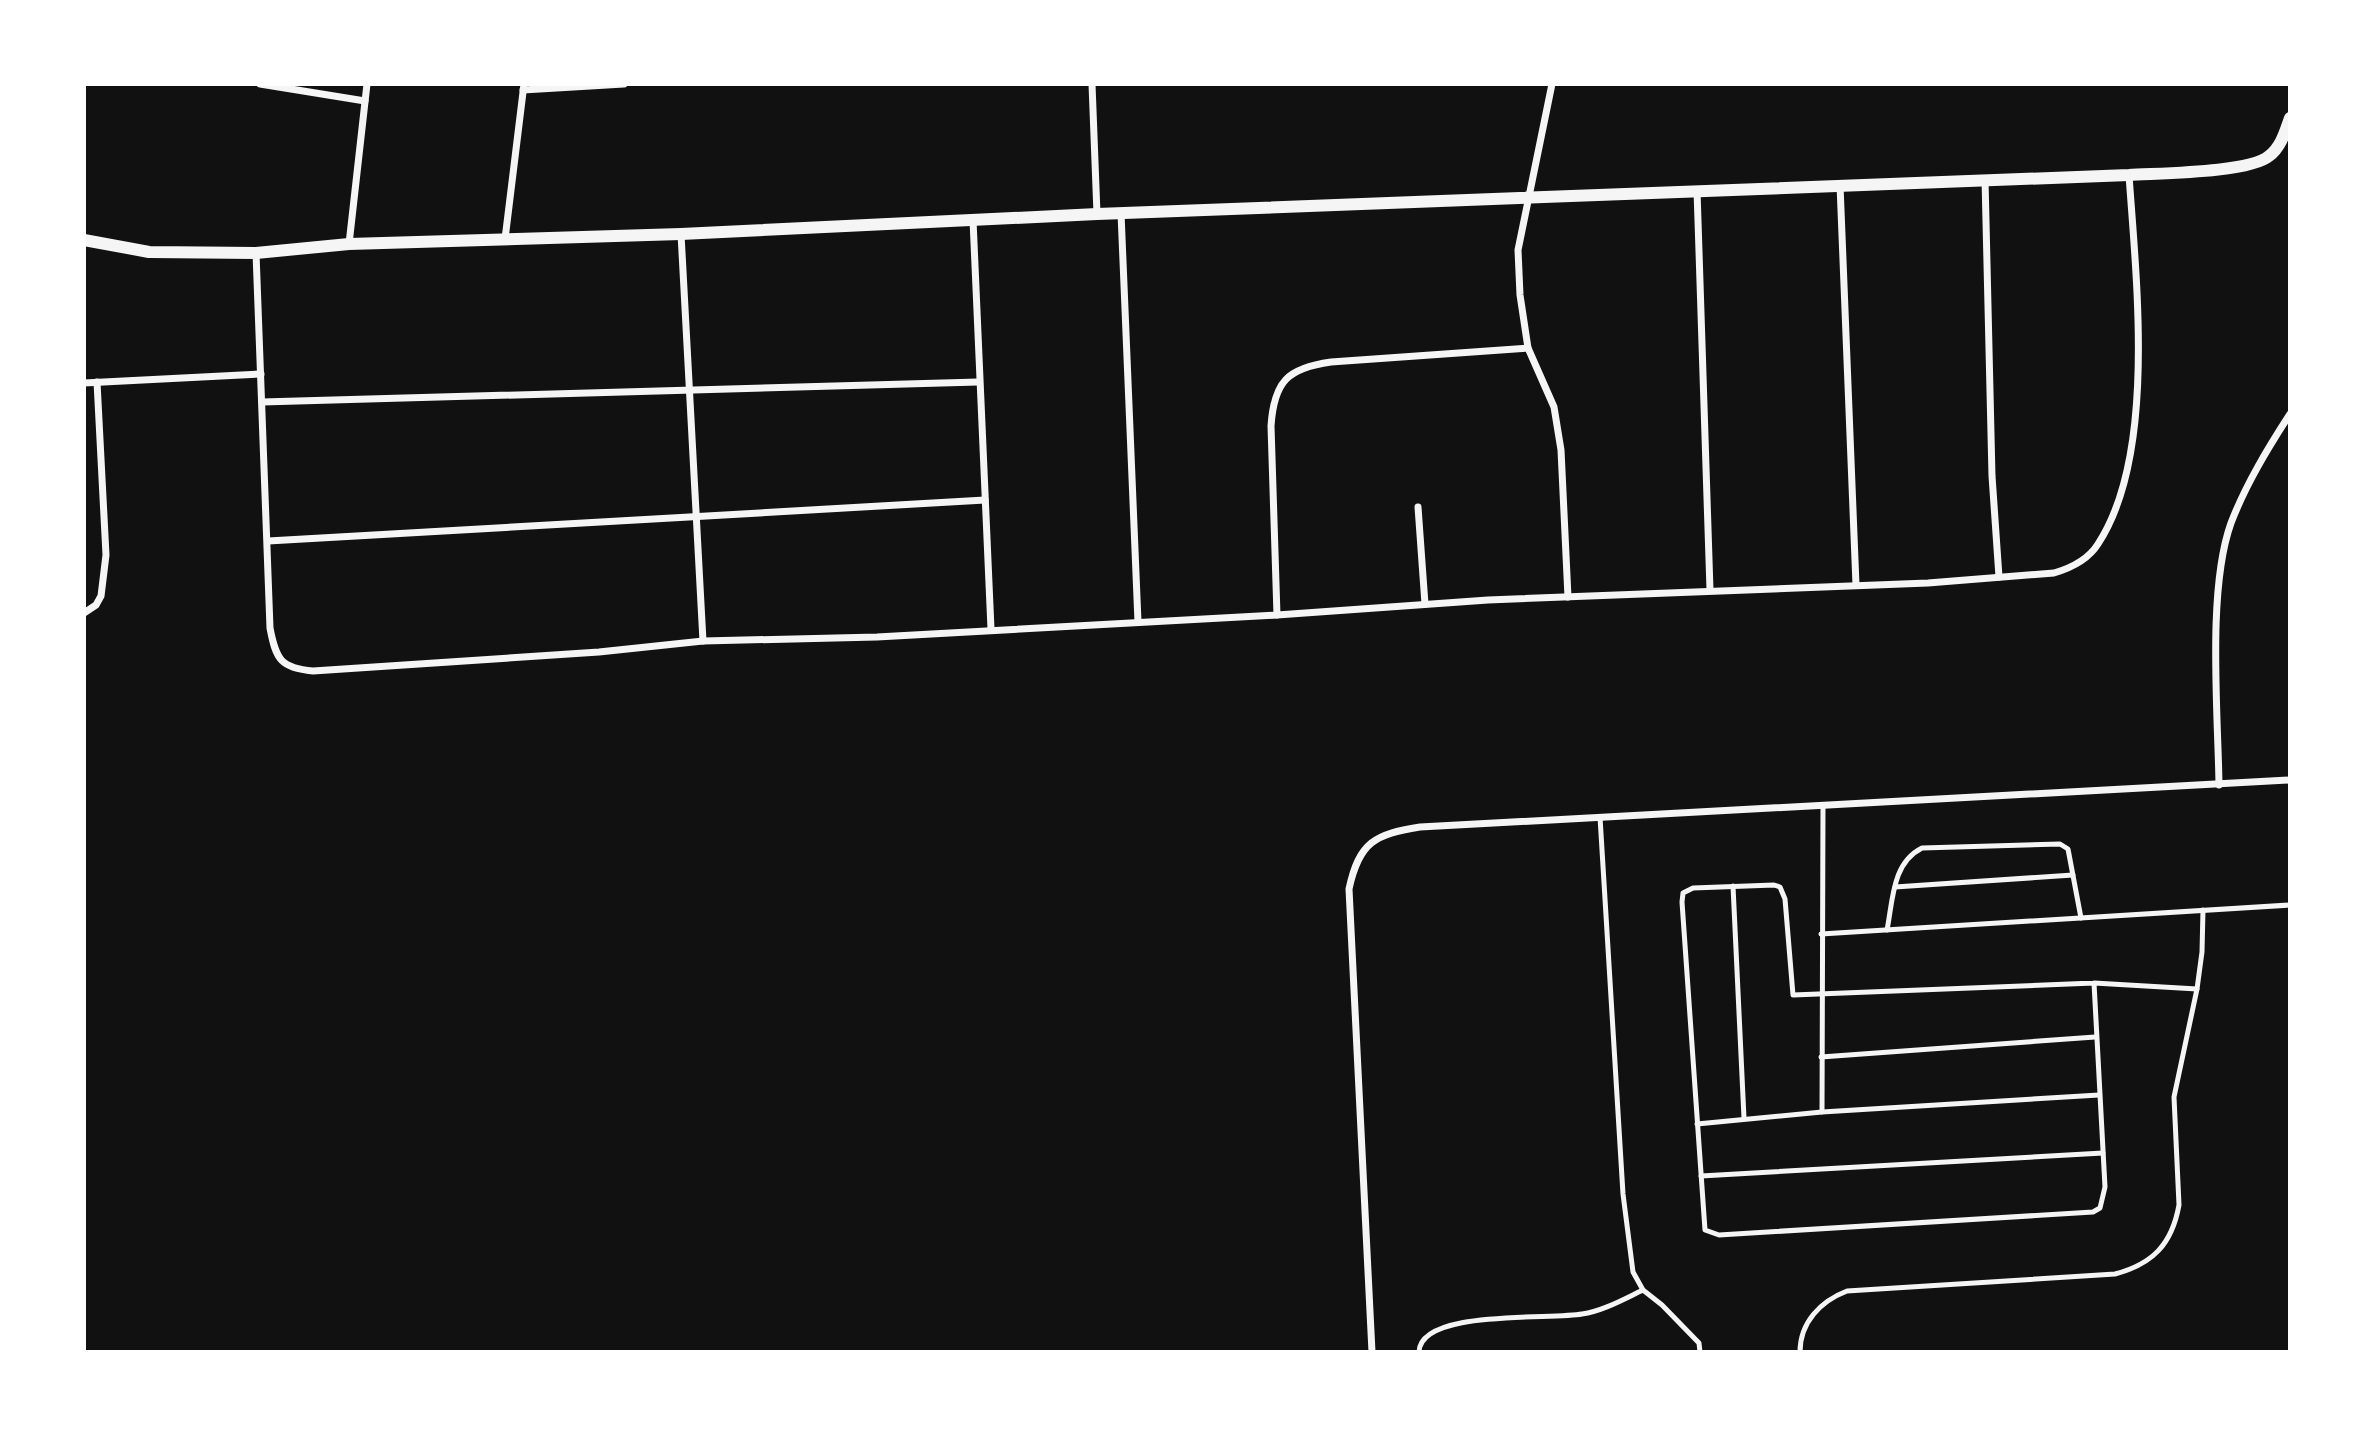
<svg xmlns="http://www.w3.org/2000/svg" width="2374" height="1436" viewBox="0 0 2374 1436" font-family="Helvetica,sans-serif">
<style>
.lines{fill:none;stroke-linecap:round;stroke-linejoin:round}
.service{stroke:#f5f5f5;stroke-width:5}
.minor{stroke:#f5f5f5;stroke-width:7}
.tertiary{stroke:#f5f5f5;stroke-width:12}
</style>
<rect width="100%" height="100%" fill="#111"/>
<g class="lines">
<g class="service">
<path d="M1600 817 1623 1194 1633 1272 1643 1290 1662 1305 1699 1343 1700 1352"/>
<path d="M1733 886 1744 1118"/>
<path d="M1895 887 2073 875"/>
<path d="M1887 930C1893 900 1892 863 1922 848L2060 844 2068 849 2081 918"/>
<path d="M1821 934 2290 905"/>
<path d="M2094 983 2105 1187 2100 1208 2093 1212 1719 1235 1705 1230 1682 902 1683 893 1693 888 1774 885 1780 887 1785 899 1793 995 2094 983 2197 989"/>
<path d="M1821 1057 2095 1037"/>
<path d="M1822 1112 1823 805"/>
<path d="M1697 1124 1822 1112 2099 1095"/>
<path d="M1701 1176 2103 1153"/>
<path d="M1419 1352C1420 1309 1550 1320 1582 1314 1603 1311 1624 1299 1643 1290"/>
<path d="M1800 1352C1800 1322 1821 1301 1847 1291L2115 1274C2153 1264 2172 1244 2179 1205L2174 1097 2197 989 2202 952 2203 910"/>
</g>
<g class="minor">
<path d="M260 84 365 101"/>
<path d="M1092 84 1097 214"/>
<path d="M1552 84 1518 250 1520 295 1528 348 1554 407 1561 450 1568 597"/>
<path d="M523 90 624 84"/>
<path d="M1985 179 1992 476 1999 577"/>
<path d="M1840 185 1856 585"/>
<path d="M1697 190 1710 590"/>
<path d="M1121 213 1138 622"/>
<path d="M973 220 991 629"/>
<path d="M681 234 703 641"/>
<path d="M505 239 524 84"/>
<path d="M349 244 367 84"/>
<path d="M256 253 270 628C276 660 281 668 313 671L599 652 703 641 877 637 1277 615 1488 600 1928 583 2054 573C2071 568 2088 560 2098 544 2157 454 2136 278 2129 175"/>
<path d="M84 383 261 374"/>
<path d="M262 402 978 382"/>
<path d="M1418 507 1425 604"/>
<path d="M268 541 985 500"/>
<path d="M84 613 96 605 101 596 106 555 97 382"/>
<path d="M1277 615 1271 426C1274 381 1288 368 1331 362L1528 348"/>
<path d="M2219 785C2218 712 2207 590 2231 523 2246 484 2268 448 2290 414"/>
<path d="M1372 1352 1349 889C1359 842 1375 834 1420 827L2290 780"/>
</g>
<path class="tertiary" d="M84 240 149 252 256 253 349 244 681 234 1097 214 2129 175C2158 173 2249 173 2269 156 2281 147 2285 132 2290 118"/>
</g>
<rect width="2374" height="1436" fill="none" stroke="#ffffff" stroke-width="172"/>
</svg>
